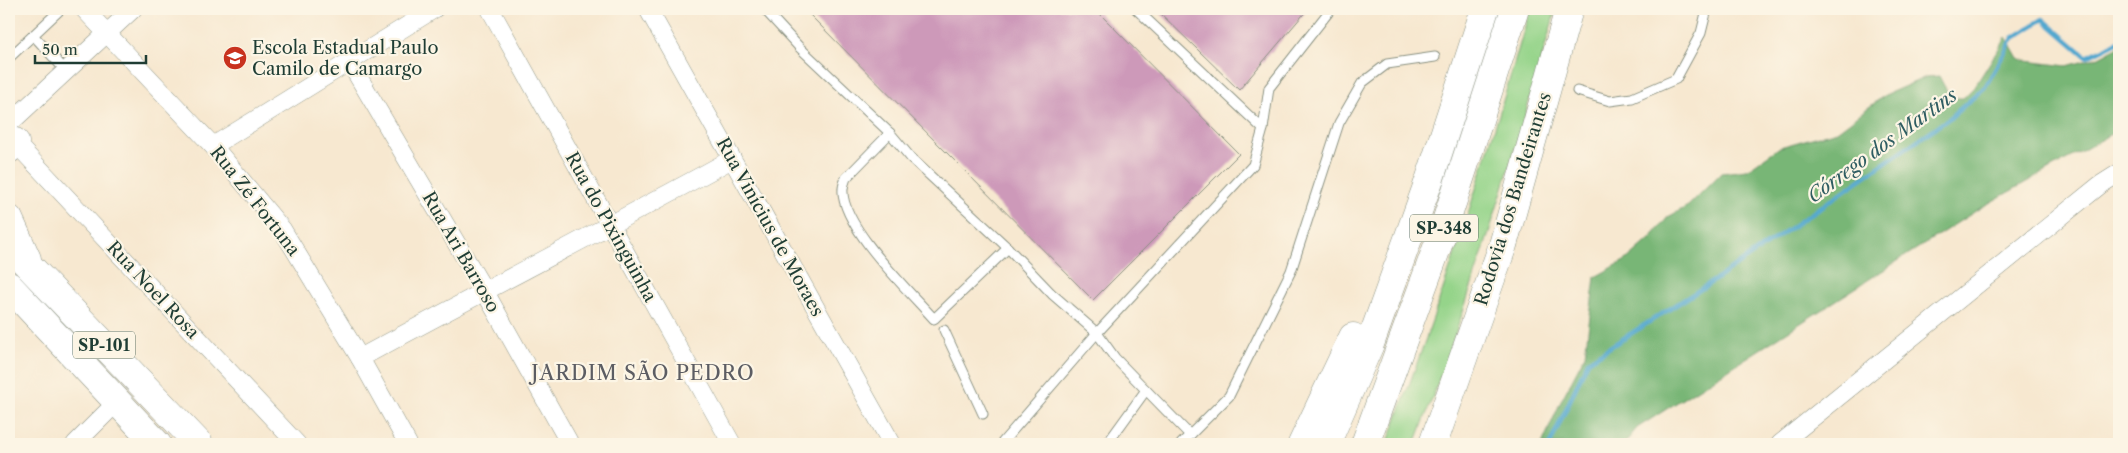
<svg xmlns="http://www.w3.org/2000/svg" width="2128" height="453" viewBox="0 0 2128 453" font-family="'Libre Caslon Text',serif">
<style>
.green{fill:#95d48a;stroke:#5a885f}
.forest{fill:#78b676;stroke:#4c7a55}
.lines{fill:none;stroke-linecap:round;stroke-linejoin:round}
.stream{stroke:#53a8cf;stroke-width:4.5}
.building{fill:#cd99b9}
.lane-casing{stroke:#8b9282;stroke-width:11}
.street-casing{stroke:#8b9282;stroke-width:19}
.highway-casing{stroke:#8b9282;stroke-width:29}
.lane{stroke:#fff;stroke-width:9}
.street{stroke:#fff;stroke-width:18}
.highway{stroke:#fff;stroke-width:28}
.labels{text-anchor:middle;stroke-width:4.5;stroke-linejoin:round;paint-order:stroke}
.shield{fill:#fcf5e5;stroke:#617469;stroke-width:1}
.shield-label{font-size:16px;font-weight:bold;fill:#1f3d34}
.poi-label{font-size:18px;fill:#1f3d34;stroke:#fcf5e5;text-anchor:start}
.street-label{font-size:18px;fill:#1f3d34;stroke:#fcf5e5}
.water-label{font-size:19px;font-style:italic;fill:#2f5d62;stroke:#fcf5e5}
.quarter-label{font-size:20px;letter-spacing:1px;fill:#5c5d63;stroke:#fcf5e5}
</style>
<rect width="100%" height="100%" fill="#fcf5e5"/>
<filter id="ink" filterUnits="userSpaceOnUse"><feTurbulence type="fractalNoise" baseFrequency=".02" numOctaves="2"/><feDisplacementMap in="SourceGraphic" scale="10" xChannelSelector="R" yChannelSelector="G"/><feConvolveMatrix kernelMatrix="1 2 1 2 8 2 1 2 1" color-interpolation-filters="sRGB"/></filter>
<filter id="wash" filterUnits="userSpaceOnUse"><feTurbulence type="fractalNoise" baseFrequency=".0096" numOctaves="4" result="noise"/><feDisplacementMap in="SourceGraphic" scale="20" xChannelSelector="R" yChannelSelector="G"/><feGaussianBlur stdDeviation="1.12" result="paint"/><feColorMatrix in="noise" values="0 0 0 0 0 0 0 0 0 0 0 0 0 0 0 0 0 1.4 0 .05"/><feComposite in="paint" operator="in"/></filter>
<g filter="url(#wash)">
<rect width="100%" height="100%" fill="#f7e8d0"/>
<path class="green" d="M1530 9H1556C1514 155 1470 302 1415 444H1387C1442 301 1488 156 1530 9Z"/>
<path class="forest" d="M2006 37 2018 58 2026 61 2067 66 2099 57 2119 46V130L1982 207 1637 428 1624 444H1542L1562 399 1585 355 1595 277 1626 260 1651 238 1668 217 1688 206 1721 173 1747 170 1780 147 1837 131 1885 95 1926 77 1939 76C1945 87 1949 99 1963 98L1975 86Z"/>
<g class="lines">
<path class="stream" d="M1550 444 1588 361 1715 280 1951 117 1985 87 2013 38 2043 19 2087 57 2119 41"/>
</g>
<g id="blocks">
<g class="building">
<path d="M804 9H1095L1239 154 1093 300Z"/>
<path d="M1156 9H1308L1239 90Z"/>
</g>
</g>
</g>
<g filter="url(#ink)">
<use href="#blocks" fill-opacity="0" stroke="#8b9282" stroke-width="1"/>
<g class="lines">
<g class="lane-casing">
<g id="lane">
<path d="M764 9 800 48 890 133 911 158 1008 248 1052 294 1097 333 1115 358 1146 390 1107 444"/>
<path d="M1136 9 1263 129"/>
<path d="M33 35 66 71"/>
<path d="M9 58 61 9"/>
<path d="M1577 91 1610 101 1632 98 1676 79 1701 33 1707 9"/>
<path d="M890 133 846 178C845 181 843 185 843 189 840 225 910 292 934 319L1008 248"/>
<path d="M944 330 983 414"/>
<path d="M1146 390 1190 435 1229 396 1291 271 1339 123 1362 83 1387 64 1435 57"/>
<path d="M1001 444 1097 333 1253 165 1263 129 1269 88 1331 9"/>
<path d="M1181 444 1190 435"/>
</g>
</g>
<g class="street-casing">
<g id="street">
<path d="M84 9 213 146 282 229 360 358 408 444"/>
<path d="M490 9 732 444"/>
<path d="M648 9 892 444"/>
<path d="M349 61 484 290 570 444"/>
<path d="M9 124 133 9"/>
<path d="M9 136 297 444"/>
<path d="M213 146 434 9"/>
<path d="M360 358C483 291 609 227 732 159"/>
<path d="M75 444 117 402"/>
<path d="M1780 444 2100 185 2119 173"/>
</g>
</g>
<g class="highway-casing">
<g id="highway">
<path d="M9 149 15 142"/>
<path d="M9 219 27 259"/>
<path d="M9 245 199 444"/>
<path d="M9 286 157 444"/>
<path d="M1302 444 1353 337"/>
<path d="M1326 444 1370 344 1430 178 1485 9"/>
<path d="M1365 444 1442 234 1515 9"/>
<path d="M1433 444 1503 245 1569 9"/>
</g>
</g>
<use href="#lane" class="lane"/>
<use href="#street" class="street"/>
<use href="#highway" class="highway"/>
</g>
</g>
<defs>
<g id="school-disc" transform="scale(1.25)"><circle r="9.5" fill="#c8321e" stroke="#fcf5e5"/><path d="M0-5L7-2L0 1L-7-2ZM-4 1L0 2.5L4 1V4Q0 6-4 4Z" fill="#fff"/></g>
</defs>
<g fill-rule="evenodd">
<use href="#school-disc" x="235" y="58"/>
</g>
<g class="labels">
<g class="shield">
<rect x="1410" y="214.5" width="68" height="27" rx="4"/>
<rect x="73" y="331.5" width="62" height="27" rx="4"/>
</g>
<g class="shield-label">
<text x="1444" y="234">SP-348</text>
<text x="104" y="351">SP-101</text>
</g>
<g class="poi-label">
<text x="252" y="54">Escola Estadual Paulo<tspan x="252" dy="21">Camilo de Camargo</tspan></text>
</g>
<g class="street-label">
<text transform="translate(1513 199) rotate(-73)" y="6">Rodovia dos Bandeirantes</text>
<text transform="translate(255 201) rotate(52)" y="6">Rua Zé Fortuna</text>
<text transform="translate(611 227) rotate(61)" y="6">Rua do Pixinguinha</text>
<text transform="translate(770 227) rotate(61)" y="6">Rua Vinícius de Moraes</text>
<text transform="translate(461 252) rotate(60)" y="6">Rua Ari Barroso</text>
<text transform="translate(153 290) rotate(47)" y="6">Rua Noel Rosa</text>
</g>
<g class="water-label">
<text transform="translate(1882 145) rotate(-36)" y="7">Córrego dos Martins</text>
</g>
<g class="quarter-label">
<text x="643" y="380">JARDIM SÃO PEDRO</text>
</g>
</g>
<rect width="2128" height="453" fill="none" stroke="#fcf5e5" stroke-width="30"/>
<path d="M35 55v8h111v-8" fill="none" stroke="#1f3d34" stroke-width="2.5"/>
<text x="42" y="55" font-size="15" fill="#1f3d34" stroke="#fcf5e5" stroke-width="4" paint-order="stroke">50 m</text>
</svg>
